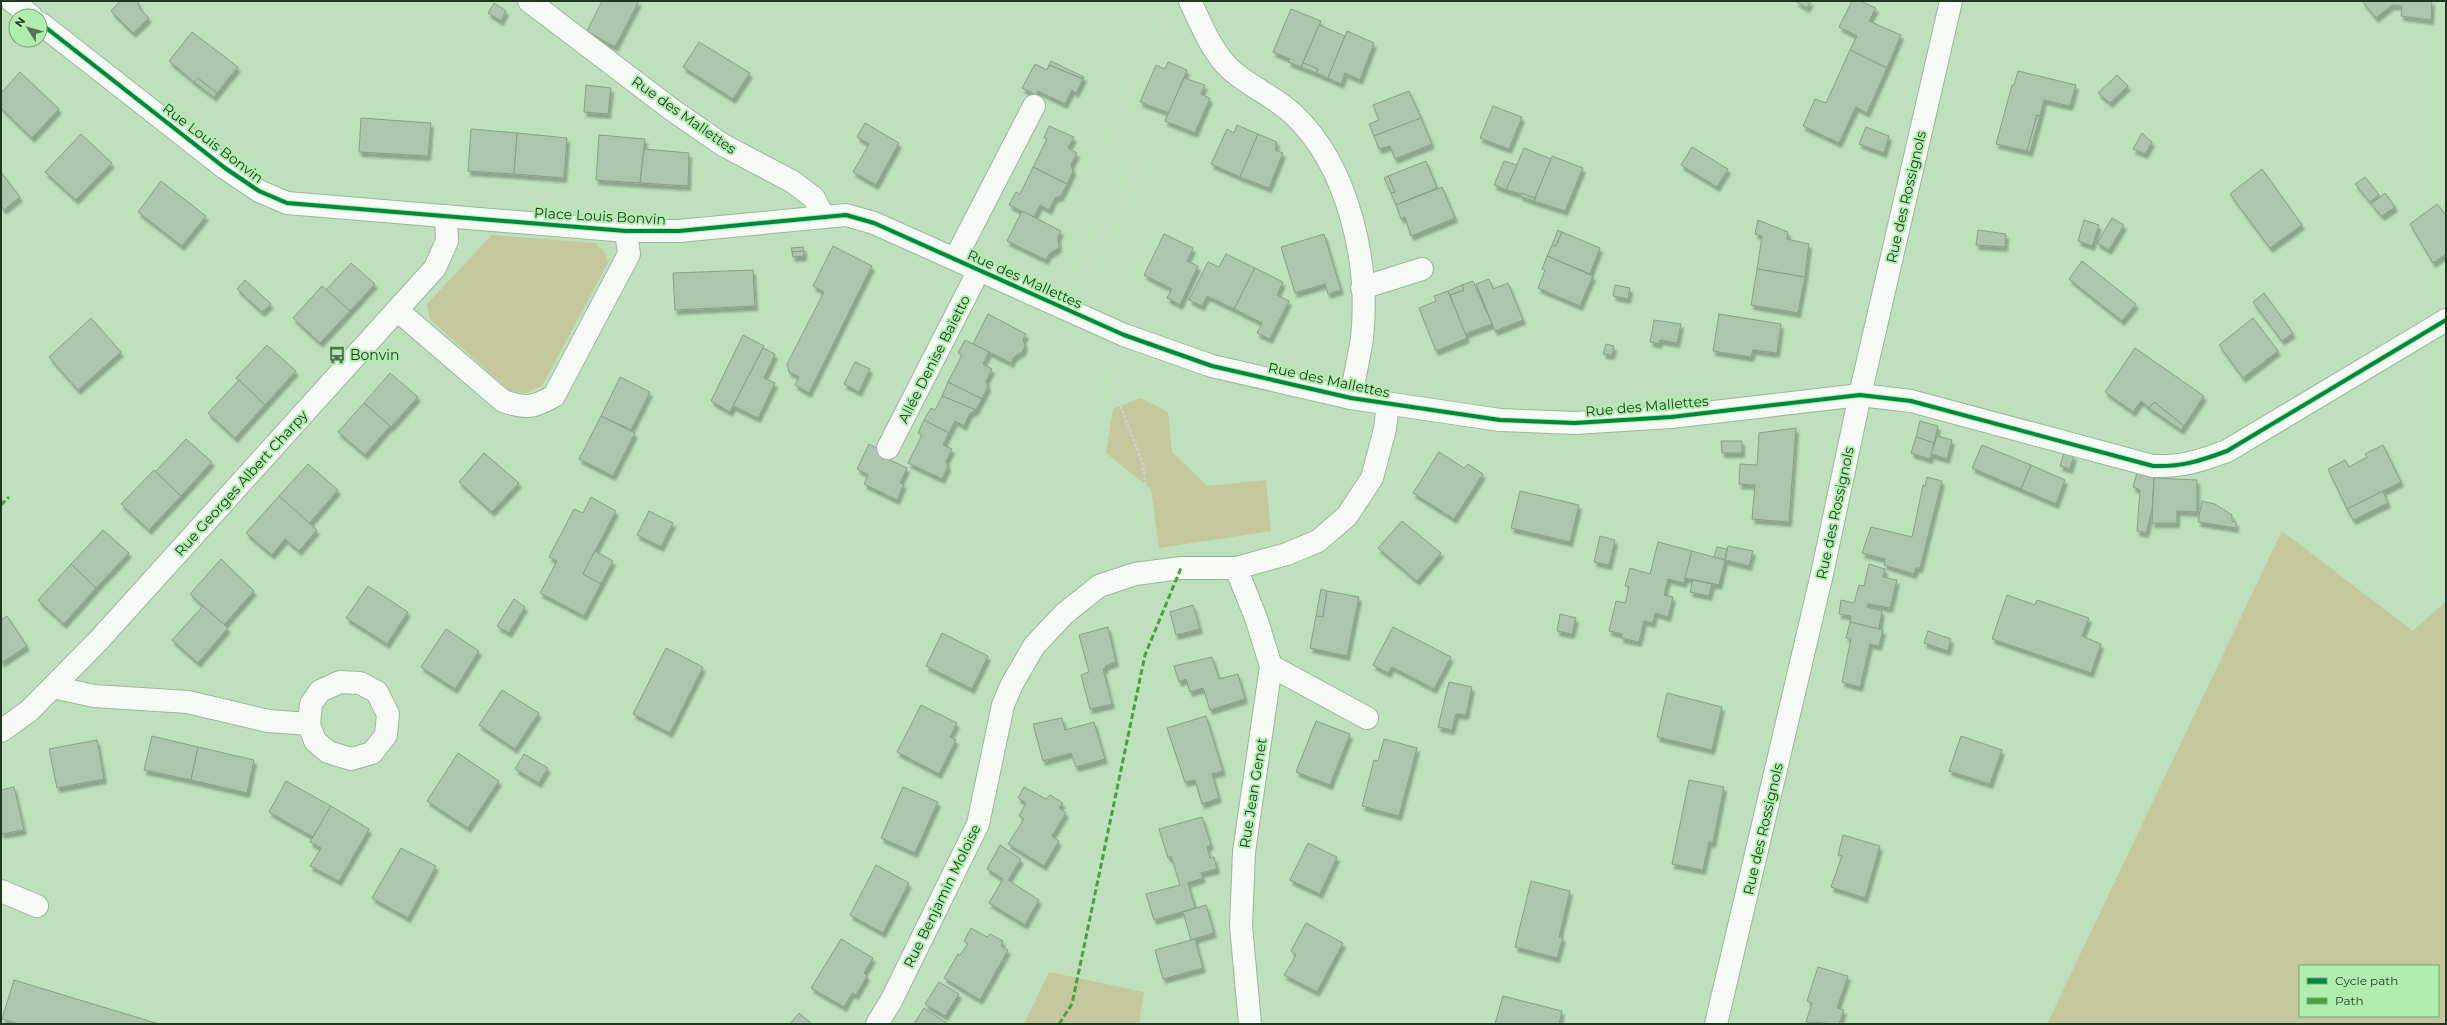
<svg xmlns="http://www.w3.org/2000/svg" width="2447" height="1025" viewBox="0 0 2447 1025" font-family="Montserrat,sans-serif">
<style>
.green{fill:#c5c79d;fill-rule:evenodd}
.building{fill:#abc6ab;stroke:#86a186;filter:url(#shadow)}
.lines{fill:none;stroke-linecap:round;stroke-linejoin:round}
.minor-casing{stroke:#9cb79b;stroke-width:24}
.tertiary-casing{stroke:#9cb79b;stroke-width:24}
.path{stroke:#cad4c9;stroke-width:2.5;stroke-dasharray:3 2;stroke-linecap:butt}
.minor{stroke:#f5faf5;stroke-width:22}
.tertiary{stroke:#f5faf5;stroke-width:22}
.quiet{stroke:#4d9f3f;stroke-width:3;stroke-dasharray:6 3;stroke-linecap:butt}
.cycleway-casing{stroke:#b0eeaf;stroke-width:6}
.cycleway{stroke:#00873e;stroke-width:4}
.labels{text-anchor:middle;stroke-width:4;stroke-linejoin:round;paint-order:stroke}
.street-label{font-size:14px;fill:#1f371f;stroke:#b0eeaf}
.poi-label{font-size:14px;fill:#1f371f;stroke:#b0eeaf;text-anchor:start}
</style>
<defs>
<filter id="shadow"><feDropShadow dx="2.5" dy="4.5" stdDeviation="1" flood-color="#0004"/></filter>
</defs>
<rect width="100%" height="100%" fill="#bee0bd"/>
<g class="green">
<path d="M492 235 595 243 604 251 608 263 542 386 526 393 510 391 430 319 427 304Z"/>
<path d="M1141 398 1168 412 1172 452 1207 486 1266 480 1271 531 1159 548 1151 489 1106 453 1113 409Z"/>
<path d="M2282 531 2413 631 2446 601V1024H2047ZM2300 966H2438V1016H2300Z"/>
<path d="M1049 972 1144 992 1139 1024H1024Z"/>
</g>
<g class="building">
<path d="M120 1H138L140 9 149 18 133 33 111 11Z"/>
<path d="M602 1H639L615 47 587 31Z"/>
<path d="M1795 1H1811L1807 8Z"/>
<path d="M1852 1H1860L1876 8 1869 21 1901 35 1887 68 1850 50 1857 36 1839 27Z"/>
<path d="M2362 1H2432L2431 20 2401 16 2402 6 2392 5 2376 18Z"/>
<path d="M494 3 506 11 501 21 488 13Z"/>
<path d="M1291 9 1321 21 1301 67 1288 62 1290 59 1273 52Z"/>
<path d="M1319 25 1345 36 1328 78 1316 73 1318 69 1303 63Z"/>
<path d="M1347 31 1374 43 1360 80 1345 73 1341 84 1328 78Z"/>
<path d="M192 32 238 67 217 93 198 78 194 82 169 61Z"/>
<path d="M699 42 750 73 733 99 683 67Z"/>
<path d="M1850 50 1887 68 1867 113 1856 107 1839 143 1803 126 1815 99 1826 103Z"/>
<path d="M1051 61 1084 77 1083 79 1049 65Z"/>
<path d="M1168 62 1187 70 1169 113 1140 102 1156 65 1165 69Z"/>
<path d="M1303 63 1318 69 1316 73 1301 67Z"/>
<path d="M1035 64 1047 70 1049 65 1083 79 1076 93 1072 90 1065 104 1038 91 1036 95 1022 88Z"/>
<path d="M2018 71 2076 85 2070 106 2044 100 2040 116 2037 115 2027 151 1996 144 2012 85H2014Z"/>
<path d="M20 72 59 109 32 138 1 108V93Z"/>
<path d="M2117 75 2128 86 2110 103 2098 93Z"/>
<path d="M198 78 217 93 214 97 194 82Z"/>
<path d="M1184 78 1205 85 1201 94 1210 98 1195 133 1165 121Z"/>
<path d="M586 85 611 88 608 114 584 112Z"/>
<path d="M1409 91 1421 118 1374 136 1369 124 1379 120 1373 105Z"/>
<path d="M1493 106 1522 117 1509 149 1480 138Z"/>
<path d="M2037 115 2040 116 2030 152 2027 151Z"/>
<path d="M361 118 431 123 428 156 359 152Z"/>
<path d="M1421 118 1432 144 1395 159 1390 146 1379 149 1374 136Z"/>
<path d="M865 123 899 143 876 185 853 172 869 144 857 137Z"/>
<path d="M1237 125 1258 134 1240 177 1211 164 1227 129 1234 133Z"/>
<path d="M1049 126 1074 137 1068 148 1077 153 1071 165 1073 171 1067 184 1033 167 1047 139 1044 138Z"/>
<path d="M1866 127 1889 136 1884 153 1859 144Z"/>
<path d="M471 129 517 133 514 174 468 171Z"/>
<path d="M517 133 567 138 564 178 514 174Z"/>
<path d="M2142 133 2152 142 2145 154 2133 149Z"/>
<path d="M81 134 112 163 76 200 45 172Z"/>
<path d="M1258 134 1277 142 1275 150 1283 153 1269 188 1240 177Z"/>
<path d="M599 135 645 139 640 183 596 180Z"/>
<path d="M1692 147 1728 169 1717 187 1681 165Z"/>
<path d="M1524 148 1551 159 1535 198 1506 190Z"/>
<path d="M644 149 689 153 688 186 640 183Z"/>
<path d="M1552 156 1583 168 1565 211 1534 201Z"/>
<path d="M1426 161 1437 188 1396 205 1391 193 1395 192 1388 176Z"/>
<path d="M1504 161 1517 165 1506 190 1494 185Z"/>
<path d="M1033 167 1067 184 1061 196 1055 198 1049 210 1040 205 1034 217 1009 205 1016 192 1020 194Z"/>
<path d="M2262 169 2302 225 2270 248 2230 194Z"/>
<path d="M1 172 20 197 4 210 1 206Z"/>
<path d="M1388 176 1395 192 1391 193 1384 178Z"/>
<path d="M2365 177 2379 195 2370 202 2355 184Z"/>
<path d="M161 181 206 216 182 246 138 212Z"/>
<path d="M1442 187 1455 218 1411 236 1405 217 1401 219 1396 205Z"/>
<path d="M1521 193 1535 198 1534 201 1520 196Z"/>
<path d="M2385 193 2395 207 2382 216 2371 204Z"/>
<path d="M2437 204 2446 215V254L2433 263 2410 224Z"/>
<path d="M1022 211 1061 231 1058 237 1059 248 1049 254 1046 260 1007 241Z"/>
<path d="M2112 218 2124 225 2109 250 2097 243Z"/>
<path d="M1758 220 1788 232 1787 239 1809 244 1805 277 1757 269 1762 236 1755 234Z"/>
<path d="M2084 220 2099 225 2092 246 2078 241Z"/>
<path d="M1558 230 1562 232 1556 246 1552 245Z"/>
<path d="M1978 230 2006 234 2005 247 1976 245Z"/>
<path d="M1562 232 1600 248 1590 274 1547 256 1552 245 1556 246Z"/>
<path d="M1164 234 1193 248 1187 261 1198 266 1180 305 1167 298 1172 289 1144 275Z"/>
<path d="M1324 234 1341 290 1328 294 1325 284 1295 293 1281 247Z"/>
<path d="M833 246 872 266 809 393 795 385 799 377 789 372 787 364 824 292 813 286Z"/>
<path d="M803 247 804 251 792 252 791 248Z"/>
<path d="M804 251V256L793 257 792 252Z"/>
<path d="M1226 254 1255 268 1234 309 1207 296 1202 306 1189 300 1208 262 1219 267Z"/>
<path d="M1547 256 1593 276 1580 306 1538 288 1545 270 1542 269Z"/>
<path d="M2082 261 2136 304 2122 321 2069 279Z"/>
<path d="M351 263 375 284 350 311 326 290Z"/>
<path d="M1255 268 1283 282 1277 295 1289 301 1270 339 1257 333 1262 323 1234 309Z"/>
<path d="M1757 269 1805 277 1798 313 1751 305Z"/>
<path d="M753 270 755 306 675 310 673 273Z"/>
<path d="M1489 279 1493 289 1508 283 1523 320 1495 331 1476 284Z"/>
<path d="M245 280 271 304 262 312 237 289Z"/>
<path d="M1473 281 1492 324 1465 334 1450 295 1464 290 1462 285Z"/>
<path d="M1462 285 1464 290 1450 295 1448 291Z"/>
<path d="M1615 285 1630 288 1628 299 1613 296Z"/>
<path d="M322 286 350 311 320 343 293 318Z"/>
<path d="M1448 291 1467 338 1436 351 1419 308 1436 301 1434 296Z"/>
<path d="M2264 293 2293 333 2282 341 2253 302Z"/>
<path d="M988 314 1026 334 1023 340 1025 345 1023 351 1014 357 1011 363 973 344Z"/>
<path d="M1719 314 1781 324 1777 353 1753 350 1751 357 1713 351Z"/>
<path d="M91 318 121 352 78 390 49 357Z"/>
<path d="M2253 318 2278 351 2243 378 2219 345Z"/>
<path d="M1654 320 1681 324 1677 343 1660 340 1659 344 1650 342Z"/>
<path d="M743 335 764 346 730 412 711 401Z"/>
<path d="M965 340 989 352 983 364 992 369 986 381 988 387 982 399 948 382 962 355 958 353Z"/>
<path d="M1606 344 1614 346 1612 355 1603 354Z"/>
<path d="M267 345 296 371 265 405 236 378Z"/>
<path d="M763 348 775 354 764 378 775 383 758 418 733 406Z"/>
<path d="M2135 348 2204 396 2184 426 2154 402 2149 408 2141 401 2133 412 2105 392Z"/>
<path d="M855 362 870 369 859 392 844 384Z"/>
<path d="M390 373 418 397 391 427 364 403Z"/>
<path d="M620 377 650 392 631 430 601 416Z"/>
<path d="M239 380 265 405 235 438 208 413Z"/>
<path d="M948 382 982 399 976 410 942 396Z"/>
<path d="M942 396 976 410 970 413 964 426 955 421 949 433 924 420 931 408 935 410Z"/>
<path d="M2154 402 2184 426 2181 430 2149 408Z"/>
<path d="M364 403 390 426 365 455 338 432Z"/>
<path d="M601 416 635 433 613 476 579 459Z"/>
<path d="M924 420 949 433 943 445 952 449 946 461 948 467 942 479 908 463 922 435 918 433Z"/>
<path d="M1920 421 1938 426 1934 443 1916 437Z"/>
<path d="M1796 428 1789 522 1752 519 1755 485 1739 484 1740 464 1757 465 1759 433Z"/>
<path d="M1937 436 1952 440 1947 459 1931 454Z"/>
<path d="M1916 437 1934 443 1930 459 1911 453Z"/>
<path d="M186 439 212 462 181 496 155 472Z"/>
<path d="M1721 441H1742V453H1722Z"/>
<path d="M869 444 882 451 880 455 907 468 900 483 904 484 897 500 864 484 868 475 857 469Z"/>
<path d="M1982 445 2031 465 2021 489 1972 468Z"/>
<path d="M2383 445 2401 482 2347 509 2328 469 2345 460 2349 467 2367 457 2365 454Z"/>
<path d="M1439 452 1464 468 1468 464 1483 474 1454 519 1413 493Z"/>
<path d="M484 453 519 483 492 512 459 482Z"/>
<path d="M2064 453 2074 456 2070 469 2060 466Z"/>
<path d="M308 464 338 490 309 524 279 496Z"/>
<path d="M2031 465 2065 480 2056 504 2021 489Z"/>
<path d="M154 470 181 496 149 530 121 504Z"/>
<path d="M2137 473 2154 478 2152 510 2146 533 2137 531 2140 490 2133 487Z"/>
<path d="M1927 477 1942 481 1920 568H1916L1914 574 1884 565 1885 559 1862 553 1871 527 1912 537 1923 485 1925 486Z"/>
<path d="M2154 478 2197 480V512L2177 511V523H2152Z"/>
<path d="M1520 491 1579 505 1570 542 1511 528Z"/>
<path d="M2383 491 2388 503 2354 520 2352 518 2347 509Z"/>
<path d="M279 496 317 530 299 551 285 539 272 555 246 533Z"/>
<path d="M591 497 616 511 583 574 601 584 584 616 540 593 557 561 549 557 574 509 583 513Z"/>
<path d="M2202 501 2215 504 2232 515V521L2236 522V528L2198 522Z"/>
<path d="M649 511 673 523 661 547 637 535Z"/>
<path d="M1402 521 1441 553 1417 581 1378 548Z"/>
<path d="M103 530 129 553 96 588 71 564Z"/>
<path d="M1600 536 1615 540 1609 565 1594 562Z"/>
<path d="M1658 542 1692 551 1684 583 1668 579 1664 595 1673 597 1668 617 1655 613 1653 623 1644 621 1639 642 1621 638 1622 634 1609 631 1616 601 1625 603 1629 587 1625 586 1630 568 1650 574Z"/>
<path d="M1728 546 1753 551 1749 566 1725 560Z"/>
<path d="M1717 547 1727 549 1725 560 1714 557Z"/>
<path d="M595 551 613 561 601 584 583 574Z"/>
<path d="M1692 551 1725 560 1719 585 1685 578Z"/>
<path d="M221 559 254 591 224 625 190 594Z"/>
<path d="M71 564 96 588 64 624 38 600Z"/>
<path d="M1869 564 1885 569 1883 577 1897 580 1890 608 1868 604 1867 607 1882 611 1879 629 1850 622 1851 616 1839 614 1841 600 1854 603 1859 585 1864 586Z"/>
<path d="M1693 580 1712 584 1709 596 1690 592Z"/>
<path d="M368 586 408 612 387 644 346 618Z"/>
<path d="M1321 589 1327 591 1323 617 1316 616Z"/>
<path d="M1327 591 1359 597 1347 656 1310 648 1316 616 1323 617Z"/>
<path d="M2007 595 2035 605 2037 600 2089 618 2082 636 2101 644 2091 673 1992 639Z"/>
<path d="M514 599 525 607 509 633 497 626Z"/>
<path d="M1193 605 1200 629 1176 635 1170 612Z"/>
<path d="M203 606 228 628 198 663 172 640Z"/>
<path d="M1560 614 1576 618 1572 634 1557 631Z"/>
<path d="M7 616 27 646 1 663V620Z"/>
<path d="M1850 622 1883 630 1879 646 1870 644 1860 687 1842 682 1851 639 1846 638Z"/>
<path d="M1108 627 1116 662 1105 666 1106 668 1103 669 1112 704 1090 709 1081 675 1089 672 1079 635Z"/>
<path d="M1393 627 1451 657 1434 689 1392 667 1388 673 1373 665Z"/>
<path d="M446 629 479 651 455 689 421 667Z"/>
<path d="M1928 631 1951 639 1948 651 1924 643Z"/>
<path d="M942 633 988 656 972 689 926 666Z"/>
<path d="M666 648 703 667 670 733 633 714Z"/>
<path d="M1212 657 1219 679 1238 674 1245 699 1210 710 1203 688 1190 692 1186 679 1179 682 1174 666Z"/>
<path d="M1449 682 1472 687 1466 715 1456 714 1452 730 1438 727Z"/>
<path d="M502 690 539 713 515 749 479 725Z"/>
<path d="M1667 693 1722 707 1712 750 1657 737Z"/>
<path d="M921 705 957 723 950 737 956 740 939 774 897 752Z"/>
<path d="M1206 716 1223 771 1212 774 1219 798 1202 804 1195 780 1185 782 1167 728Z"/>
<path d="M1062 718 1065 730 1094 722 1105 759 1076 767 1071 753 1043 761 1033 724Z"/>
<path d="M1316 721 1350 734 1330 785 1296 772Z"/>
<path d="M152 736 198 747 191 780 144 770Z"/>
<path d="M1961 736 2002 750 1990 784 1949 771Z"/>
<path d="M1384 739 1417 748 1399 816 1362 806 1374 760 1378 761Z"/>
<path d="M97 740 104 779 57 788 49 749Z"/>
<path d="M198 747 254 760 247 793 191 780Z"/>
<path d="M458 753 499 781 468 828 427 801Z"/>
<path d="M524 754 548 768 539 783 515 769Z"/>
<path d="M1689 780 1724 787 1713 843 1709 842 1703 870 1672 864Z"/>
<path d="M286 781 331 806 313 837 269 812Z"/>
<path d="M14 787 24 830 1 834V790Z"/>
<path d="M903 787 938 802 915 853 881 838Z"/>
<path d="M1024 787 1046 799 1050 795 1063 803 1059 808 1066 813 1052 836 1059 841 1044 866 1008 844 1024 819 1019 816 1026 803 1018 798Z"/>
<path d="M331 806 369 829 339 881 310 866 321 848 310 842Z"/>
<path d="M1202 817 1211 845 1207 847 1210 858 1214 857 1217 869 1201 873 1203 878 1188 883 1195 908 1154 920 1146 894 1180 885 1171 856 1168 858 1159 829Z"/>
<path d="M1843 835 1880 846 1865 898 1831 887 1842 856 1838 855Z"/>
<path d="M1308 843 1337 857 1320 894 1290 880Z"/>
<path d="M1000 845 1021 859 1008 880 1039 900 1025 925 989 903 1003 879 987 869Z"/>
<path d="M401 848 436 866 408 918 372 898Z"/>
<path d="M876 865 909 883 883 933 850 915Z"/>
<path d="M1531 881 1570 891 1559 937H1563L1557 958 1515 947Z"/>
<path d="M1206 905 1214 933 1191 940 1183 912Z"/>
<path d="M1306 923 1343 943 1317 992 1284 975 1296 955 1291 951Z"/>
<path d="M971 928 987 937 990 934 1003 941 1001 946 1008 950 980 1000 944 978 958 954 960 955 968 944 964 941Z"/>
<path d="M841 939 873 958 864 973 867 976 856 995 852 993 844 1007 811 988Z"/>
<path d="M1195 939 1203 968 1163 979 1155 950Z"/>
<path d="M1818 967 1848 976 1837 1008 1844 1010 1839 1024 1806 1022 1812 1003 1807 1001Z"/>
<path d="M14 980 159 1024H19L2 1019Z"/>
<path d="M939 982 959 994 945 1016 925 1004Z"/>
<path d="M1503 996 1562 1011 1559 1024H1495Z"/>
<path d="M924 1008 948 1024H914Z"/>
<path d="M799 1013 812 1024H790Z"/>
</g>
<g class="lines">
<g class="minor-casing">
<g id="minor">
<path d="M12 1 31 16"/>
<path d="M529 1 671 109 723 145 793 182 814 198 823 216"/>
<path d="M1190 1C1201 24 1210 48 1228 67 1247 86 1275 96 1294 115 1349 167 1370 264 1362 338 1359 358 1354 378 1351 398"/>
<path d="M40 23 225 168 259 191 287 203 626 231H679L846 215 874 223 1124 335 1212 366 1351 398 1500 420 1575 423 1671 417 1860 395 1911 401 2153 466C2182 467 2200 461 2227 451L2446 320"/>
<path d="M955 259 1034 106"/>
<path d="M1362 288 1422 269"/>
<path d="M397 310 503 401C526 409 533 408 554 396L629 254 626 231"/>
<path d="M888 448 979 270"/>
<path d="M1236 568 1256 618 1271 666 1244 852 1241 926 1250 1024"/>
<path d="M1271 666 1367 718"/>
<path d="M340 682 360 683 377 692 388 714 386 735 372 753 351 759 328 752 315 741 309 724 311 704 320 691Z"/>
<path d="M53 687 94 696 188 702 268 721 309 724"/>
<path d="M1 731 29 711 99 640 435 268 447 241 446 216"/>
<path d="M1 891 37 906"/>
<path d="M877 1024 891 1001 978 824 1003 705 1012 684 1034 646 1064 614 1099 586 1135 574 1181 568H1236L1287 554 1318 541 1347 516 1372 478 1385 429 1388 403"/>
</g>
</g>
<g class="tertiary-casing">
<path id="tertiary" d="M1716 1024 1822 574 1860 395 1951 1"/>
</g>
<g class="path">
<path d="M1076 284 1138 170 1117 141 1121 114 1148 48 1171 22"/>
<path d="M1121 362 1117 397 1143 464 1153 545"/>
</g>
<use href="#minor" class="minor"/>
<use href="#tertiary" class="tertiary"/>
<g class="quiet">
<path d="M1 505 9 497"/>
<path d="M1059 1024 1072 1004 1145 655 1181 568"/>
</g>
<g class="cycleway-casing">
<path id="cycleway" d="M40 23 225 168 259 191 287 203 626 231H679L846 215 874 223 1124 335 1212 366 1351 398 1500 420 1575 423 1671 417 1860 395 1911 401 2153 466C2182 467 2200 461 2227 451L2446 320"/>
</g>
<use href="#cycleway" class="cycleway"/>
</g>
<defs>
<g id="bus-bare" transform="scale(1.38)"><path d="M-5-6H5V4H4V6H2V4H-2V6H-4V4H-5ZM-3.5-4V0h7V-4ZM-3.5 1.2v1.5H-2V1.2ZM2 1.2v1.5H3.5V1.2Z" fill="#577256" stroke="#b0eeaf" stroke-width="2.5" paint-order="stroke"/></g>
</defs>
<g fill-rule="evenodd">
<use href="#bus-bare" x="337" y="355"/>
</g>
<g class="labels">
<g class="street-label">
<text transform="translate(684 115) rotate(35)" y="5">Rue des Mallettes</text>
<text transform="translate(213 143) rotate(37)" y="5">Rue Louis Bonvin</text>
<text transform="translate(1906 197) rotate(-77)" y="5">Rue des Rossignols</text>
<text transform="translate(600 216) rotate(3)" y="5">Place Louis Bonvin</text>
<text transform="translate(1025 279) rotate(24)" y="5">Rue des Mallettes</text>
<text transform="translate(934 359) rotate(-63)" y="5">Allée Denise Baïetto</text>
<text transform="translate(1329 380) rotate(12)" y="5">Rue des Mallettes</text>
<text transform="translate(1647 406) rotate(-5)" y="5">Rue des Mallettes</text>
<text transform="translate(241 483) rotate(-48)" y="5">Rue Georges Albert Charpy</text>
<text transform="translate(1835 513) rotate(-78)" y="5">Rue des Rossignols</text>
<text transform="translate(1253 793) rotate(-81)" y="5">Rue Jean Genet</text>
<text transform="translate(1763 829) rotate(-77)" y="5">Rue des Rossignols</text>
<text transform="translate(942 896) rotate(-64)" y="5">Rue Benjamin Moloise</text>
</g>
<g class="poi-label">
<text x="350" y="360">Bonvin</text>
</g>
</g>
<rect width="2447" height="1025" fill="none" stroke="#1f371f" stroke-width="4"/>
<rect x="2299" y="965" width="140" height="52" fill="#b0eeaf" stroke="#76a575"/>
<rect x="2307" y="978" width="20" height="6" fill="#00873e" stroke="#76a575"/>
<text x="2335" y="985" font-size="12" fill="#1f371f">Cycle path</text>
<rect x="2307" y="998" width="20" height="6" fill="#4d9f3f" stroke="#76a575"/>
<text x="2335" y="1005" font-size="12" fill="#1f371f">Path</text>
<g transform="translate(28 28) rotate(307)"><circle r="19" fill="#b0eeaf" stroke="#76a575"/>
<path d="M0-3L7 15L0 10L-7 15Z" fill="#577256"/>
<text y="-6" font-size="11" font-weight="bold" text-anchor="middle" fill="#1f371f">N</text>
</g>
</svg>
